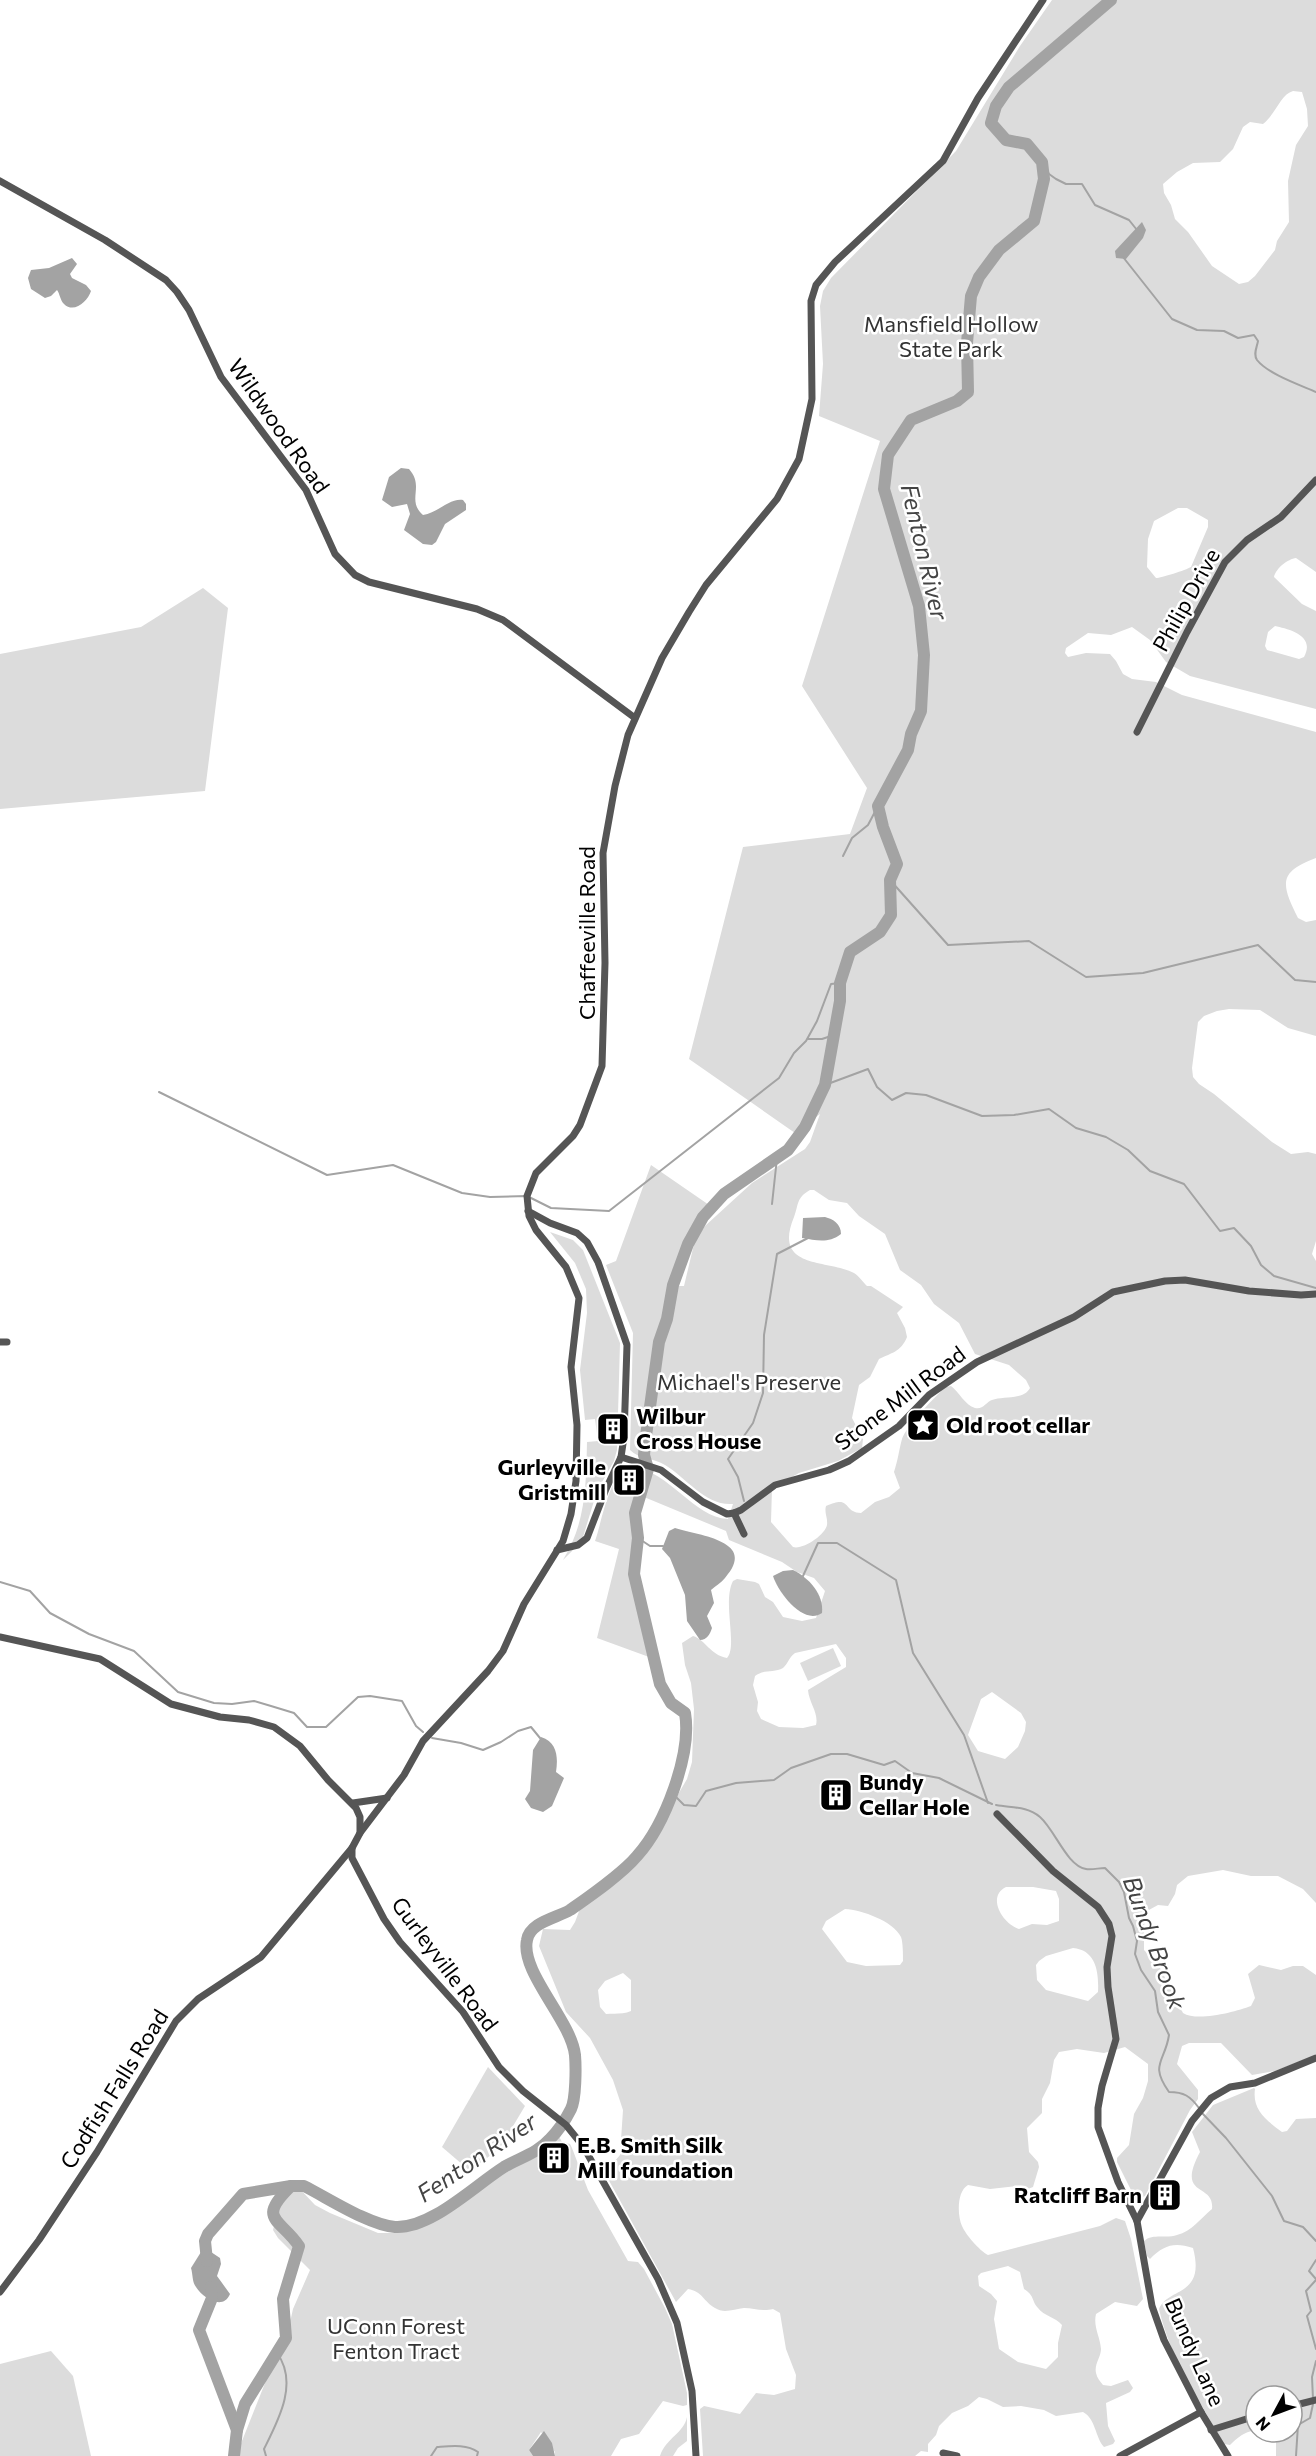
<svg xmlns="http://www.w3.org/2000/svg" width="1316" height="2456" viewBox="0 0 1316 2456" font-family="Commissioner,sans-serif">
<style>
.green{fill:#dcdcdc;fill-rule:evenodd}
.water{fill:#a3a3a3}
.lines{fill:none;stroke-linecap:round;stroke-linejoin:round}
.stream{stroke:#a3a3a3;stroke-width:2}
.river{stroke:#a3a3a3;stroke-width:12}
.minor{stroke:#555;stroke-width:7}
.labels{text-anchor:middle;stroke-width:5;stroke-linejoin:round;paint-order:stroke}
.park-label{font-size:22px;fill:#333;stroke:#fff}
.street-label{font-size:22px;fill:#000;stroke:#fff}
.poi-label{font-size:22px;font-weight:bold;fill:#000;stroke:#fff;text-anchor:start}
.water-label{font-size:24px;font-style:italic;fill:#444;stroke:#fff}
</style>
<rect width="100%" height="100%" fill="#fff"/>
<g class="green">
<path d="M1052 0H1316V572L1296 558C1288 559 1276 568 1274 577L1302 604 1316 611V709L1190 676 1166 662 1150 640 1132 627 1111 635 1088 633 1066 648 1065 653 1068 657 1086 653 1110 654 1116 661 1123 674 1132 679 1156 682 1182 695 1316 732V858C1278 872 1281 884 1298 918L1306 922 1316 920V1036L1288 1028 1260 1010 1229 1009 1217 1011 1204 1016 1198 1022 1192 1068 1193 1077 1199 1084 1214 1094 1272 1142 1291 1154 1308 1152 1316 1154V1241L1312 1254 1316 1261V1903L1303 1889 1278 1876H1251L1223 1870 1188 1876 1177 1885 1175 1894 1168 1906 1158 1905 1147 1911 1144 1926V1950L1159 1966 1183 2013C1197 2022 1235 2012 1251 2006L1255 1998 1248 1974 1259 1965 1281 1970 1293 1966H1303L1316 1975V2055L1275 2071 1252 2075 1221 2043H1189L1182 2046 1177 2064 1198 2090V2099L1190 2110 1145 2196 1141 2198 1131 2190 1117 2162V2158L1129 2145 1134 2114 1143 2098 1148 2081V2064L1125 2047 1104 2053 1077 2049 1059 2052 1054 2060 1050 2083 1042 2099V2113L1027 2128 1029 2152 1038 2162 1039 2167 1033 2187 1025 2190 1017 2186 990 2189 968 2185C957 2191 957 2215 962 2226 966 2235 979 2250 988 2255L1100 2226 1116 2218 1125 2221 1131 2239 1143 2299 1137 2306 1115 2302 1096 2314C1093 2327 1100 2336 1101 2349 1101 2357 1094 2364 1096 2373 1097 2378 1100 2381 1103 2385L1111 2386 1128 2380 1133 2388 1130 2392 1106 2403 1108 2426 1115 2441 1113 2444 1104 2447C1095 2437 1096 2419 1083 2412L1056 2416 1044 2410 1021 2406 1003 2407 987 2399 979 2397 968 2406 952 2413 939 2426 936 2435 928 2444V2452L921 2451 915 2456H703L700 2409 704 2406 740 2414 756 2393 774 2395 795 2389 796 2375 786 2349 780 2313 773 2309C762 2312 754 2308 744 2308 734 2309 724 2314 715 2308 704 2302 702 2291 688 2289L676 2302 607 2177 609 2168 620 2155 623 2110 613 2080 590 2038 566 2012 539 1946 543 1929 570 1930 575 1922 581 1906 638 1863 687 1779 692 1762 694 1709 691 1683 685 1665 682 1643 693 1636C706 1640 710 1655 727 1658 738 1646 722 1602 733 1581L737 1579 755 1582 759 1584 765 1597 773 1602 783 1617 802 1621 816 1618 825 1591 814 1578 797 1572 782 1562 729 1540 726 1531 644 1497 632 1527V1553L644 1620 660 1661 597 1638 619 1549 595 1541C602 1522 609 1472 631 1466 671 1472 693 1517 728 1519L733 1504C705 1506 687 1478 665 1465 654 1458 639 1459 630 1450L633 1333 606 1265 616 1261 651 1165 712 1207C691 1232 685 1256 675 1286H684L695 1240 705 1226 752 1183 805 1149 810 1142 820 1114 795 1133 689 1059 743 847 850 834 867 788 802 686 880 441 819 416 823 364 820 306 823 291 831 278 956 151 1020 46ZM1293 91 1302 92 1307 109 1308 126 1296 145 1288 181 1289 222 1277 241 1275 250 1255 276 1248 282 1239 284 1212 266 1188 232 1175 219 1171 205 1164 193 1163 184 1177 172 1193 163 1220 162 1233 149 1243 127 1250 122 1263 124C1275 115 1281 94 1293 91ZM1178 508H1187L1208 520V527L1191 567C1186 570 1161 578 1156 578L1147 567 1148 539 1154 521ZM1275 626C1288 629 1316 635 1304 657L1299 659 1267 650 1265 646 1268 632ZM810 1190H814L829 1200 847 1203 859 1216 885 1234 900 1270 921 1285 934 1304 959 1323 975 1354 1009 1365 1026 1380 1030 1388C1024 1400 1003 1396 992 1400 986 1402 983 1410 975 1408 965 1405 959 1392 951 1386L946 1387C936 1395 905 1428 902 1439 899 1450 898 1460 894 1472L900 1488 889 1497 875 1502 861 1513C842 1512 852 1494 826 1506 824 1513 828 1518 827 1525 825 1535 803 1550 793 1547L771 1522 772 1488 799 1473 838 1461 862 1448 863 1439 852 1418 859 1385 870 1377 879 1359C891 1353 901 1352 907 1337L905 1328 897 1313 903 1307 871 1286H867C863 1282 859 1276 854 1273 828 1259 772 1270 794 1217 799 1204 796 1198 810 1190ZM836 1644 846 1658V1667L808 1690C809 1703 819 1713 816 1725L803 1728 779 1727 761 1719 757 1711 758 1702 753 1685 755 1676C764 1669 774 1673 783 1668 788 1664 789 1657 795 1653ZM992 1692 1021 1713 1026 1722 1025 1731 1018 1747 1005 1759 978 1751 968 1735 981 1699ZM1006 1887H1033L1056 1891 1059 1899V1921L1047 1925 1032 1924 1019 1929C1003 1924 986 1897 1006 1887ZM845 1909C862 1910 893 1921 901 1937 903 1942 903 1955 903 1961L900 1965 866 1966 847 1962 822 1929 826 1921ZM1073 1948C1096 1950 1099 1972 1098 1992L1088 2001 1046 1990 1037 1980 1036 1965 1039 1961 1046 1956ZM623 1973 631 1980V2011C623 2015 614 2013 606 2014L600 2007 598 1990 605 1981ZM1008 2266 1020 2272 1024 2289C1035 2296 1031 2300 1038 2308 1044 2316 1055 2317 1062 2325L1058 2343V2357L1046 2369 1018 2362 999 2349 994 2319 997 2301 991 2294 979 2286 978 2276 981 2273Z"/>
<path d="M203 588 228 608 205 791 0 809V654L141 627Z"/>
<path d="M550 1232 573 1240 583 1250 620 1343 617 1450 614 1461 597 1491 583 1537 574 1549 563 1560C586 1523 586 1485 587 1442L598 1441 595 1419 585 1420 580 1370 587 1313 586 1289 575 1263Z"/>
<path d="M833 1648 841 1666 808 1681 800 1663Z"/>
<path d="M488 2067 525 2106 500 2148 470 2171 442 2147Z"/>
<path d="M1254 2088 1255 2089C1252 2110 1266 2120 1282 2132L1287 2131 1296 2119 1316 2118V2456H1276V2437L1271 2433 1264 2432H1292V2396H1256V2431C1246 2430 1237 2438 1230 2445L1224 2444C1200 2401 1170 2358 1159 2309 1168 2287 1206 2297 1193 2248 1174 2242 1164 2245 1150 2259L1147 2256 1144 2241C1153 2233 1167 2239 1177 2235 1192 2231 1200 2219 1212 2209 1215 2182 1175 2199 1200 2152L1192 2132 1213 2105Z"/>
<path d="M557 2133 562 2142 570 2144 572 2148 588 2190 628 2261 638 2262 644 2269 665 2308 672 2324 687 2393V2405L683 2406 663 2401 639 2434 621 2439 611 2456H555V2452L541 2432 529 2450 533 2456H236L291 2318 293 2309 310 2270 278 2238 273 2230 280 2202 298 2187 315 2205 330 2213 378 2233H394L418 2225 465 2194 529 2158 549 2145Z"/>
<path d="M51 2351 73 2376 91 2456H0V2364Z"/>
<path d="M687 2417V2441L678 2448 673 2456H660C666 2438 684 2433 687 2417Z"/>
</g>
<g class="water">
<path d="M1142 222 1146 230 1143 238 1126 259 1116 258 1115 251Z"/>
<path d="M72 258 77 264 70 274 72 278 86 285 91 291C88 301 74 314 64 304 60 300 60 294 57 290L51 296 45 298 31 289 28 278 31 270 49 268Z"/>
<path d="M401 468 409 469C425 487 406 500 423 515 438 513 449 498 463 500L466 504V510L445 524 436 542 432 545 423 544 404 530 410 514 407 504 392 507 382 500 389 477Z"/>
<path d="M825 1217C833 1219 841 1224 841 1234 828 1244 816 1240 802 1238L803 1218Z"/>
<path d="M675 1528C701 1536 758 1541 725 1578 721 1583 715 1586 711 1590L714 1603 707 1616 712 1628C710 1634 707 1640 700 1640L687 1621 685 1595 670 1558 662 1549 669 1531Z"/>
<path d="M793 1570C809 1578 824 1594 822 1613 803 1626 778 1592 773 1576L783 1571Z"/>
<path d="M541 1737C558 1742 558 1759 556 1772L564 1778 552 1806 543 1812 531 1808 525 1799 530 1791 533 1750Z"/>
<path d="M206 2244 211 2252 220 2258 221 2264 217 2276 230 2294C223 2311 203 2298 196 2287 192 2282 193 2275 191 2268Z"/>
<path d="M544 2431 552 2443 555 2456H533L529 2450Z"/>
</g>
<g class="lines">
<g class="stream">
<path d="M1042 162 1049 174 1056 179 1066 184H1082L1095 205 1129 220 1137 230"/>
<path d="M1123 257 1172 319 1197 330 1224 331 1238 338 1254 335 1258 341C1257 347 1253 354 1257 360 1268 374 1300 385 1316 392"/>
<path d="M843 856 852 838 868 825 878 806"/>
<path d="M890 880 948 945 1029 941 1086 977 1143 973 1258 945 1295 980 1316 982"/>
<path d="M808 1039H822L834 1035"/>
<path d="M825 1085 868 1069 877 1087 892 1100 906 1093 926 1095 982 1116 1014 1115 1049 1109 1076 1128 1106 1137 1128 1150 1150 1171 1184 1184 1220 1231 1234 1228 1251 1246 1261 1265 1274 1276 1316 1288"/>
<path d="M159 1092 327 1175 393 1165 462 1193 490 1197 527 1196 551 1208 609 1211 779 1078 794 1053 806 1041 817 1021 831 984 840 983"/>
<path d="M772 1204 777 1158"/>
<path d="M744 1501 738 1477 728 1459 753 1423 763 1393 764 1335 777 1254 808 1238"/>
<path d="M638 1538 650 1546H663"/>
<path d="M803 1576 818 1543H837L896 1580 913 1653 964 1735 988 1803"/>
<path d="M0 1582 30 1591 50 1613 89 1634 134 1651 178 1692 214 1703 232 1704 254 1701 271 1706 294 1713 307 1727H326L358 1697 370 1696 402 1701 416 1726 423 1732"/>
<path d="M432 1738 461 1743 483 1750 501 1742 518 1731 531 1727 540 1738"/>
<path d="M680 1763 673 1794 684 1805 696 1806 706 1791 736 1783 774 1780 791 1768 831 1754H847L884 1765 895 1761 912 1773 939 1778 992 1804"/>
<path d="M996 1805C1012 1808 1027 1806 1040 1817 1055 1830 1067 1866 1086 1869 1092 1870 1099 1868 1105 1868L1119 1882 1124 1892 1129 1918 1133 1926 1137 1941 1135 1954 1141 1970 1155 1991 1158 2012 1169 2035C1165 2062 1149 2064 1169 2092 1184 2092 1190 2096 1199 2108"/>
<path d="M1202 2113 1226 2138 1272 2196 1284 2221 1303 2227 1316 2241"/>
<path d="M1316 2260 1309 2271 1316 2279"/>
<path d="M1316 2280 1306 2291 1311 2311 1307 2316 1316 2349"/>
<path d="M1313 2399 1312 2377 1316 2361"/>
<path d="M266 2456 264 2449C278 2421 299 2383 277 2353"/>
<path d="M431 2456 437 2447C451 2446 467 2444 478 2452L477 2456"/>
<path d="M1296 2456 1298 2425 1310 2418 1313 2404"/>
</g>
<g class="river">
<path d="M207 2261 205 2241 208 2234 243 2194 291 2186"/>
<path d="M211 2287 212 2298 199 2330 237 2430"/>
<path d="M234 2456 237 2430 245 2404 286 2338 283 2299 299 2246C280 2218 256 2220 291 2186H304C328 2198 369 2225 395 2227 431 2229 474 2186 504 2167 519 2158 538 2153 550 2139 558 2131 566 2119 571 2109 576 2099 576 2067 575 2055 571 2020 520 1972 527 1940 530 1922 557 1918 570 1910 590 1896 622 1874 637 1856 665 1825 692 1754 685 1713L671 1703 660 1684 634 1574 638 1538 635 1513 648 1469 644 1455 645 1443 659 1342 667 1319 673 1285 688 1244 703 1217 724 1194 788 1150 805 1127 825 1085 840 1001V983L850 952 880 932 891 915 890 880 897 864 883 827 878 806 908 750 911 734 921 711 924 655 919 606 884 489 888 455 911 420 957 401 968 392 967 343 971 296 979 277 999 250 1034 221 1044 179 1042 162 1027 144 1006 140 991 123 996 106 1009 87 1111 0"/>
</g>
<g class="minor">
<path d="M0 181 105 240 166 280 177 292 189 310 221 377 306 490 335 554 355 575 369 582 477 609 503 620 635 718"/>
<path d="M1137 732 1187 632 1225 562 1247 540 1281 517 1316 480"/>
<path d="M528 1211 550 1223 577 1233 587 1242 598 1262 627 1345 624 1437 621 1457 606 1489 587 1538 578 1545 557 1550"/>
<path d="M0 1342H7"/>
<path d="M621 1457 661 1470 703 1502 727 1514 734 1513 741 1510 775 1485 829 1470 849 1461 899 1426 929 1395 977 1362 1074 1317 1113 1292 1165 1281 1185 1280 1249 1291 1301 1295 1316 1294"/>
<path d="M734 1513 744 1534"/>
<path d="M0 1637 100 1659 171 1704 220 1717 249 1720 274 1727 300 1746 328 1780 356 1808 360 1817V1833L352 1848V1858L384 1919 400 1942 463 2012 499 2067 523 2091 566 2125 583 2146 658 2279 677 2323 692 2391 696 2456"/>
<path d="M353 1803 387 1798"/>
<path d="M997 1814 1053 1871 1098 1907 1109 1924 1112 1936 1107 1967 1108 1987 1116 2039 1102 2086 1098 2108V2127L1118 2182 1137 2221 1152 2306 1164 2340 1201 2412 1228 2456"/>
<path d="M360 1833 404 1775 423 1741 488 1671 503 1651 524 1604 563 1541 571 1514 576 1481 577 1425 571 1367 579 1298 566 1267 536 1230 529 1216 527 1196 536 1173 573 1136 580 1125 602 1066 605 963 603 853 615 786 628 735 662 658 689 612 706 585 777 499 799 459 812 399 811 301 816 285 835 262 943 161 978 98 1043 0"/>
<path d="M1137 2221 1192 2121 1211 2098 1230 2087 1255 2083 1316 2058"/>
<path d="M0 2292 39 2240 97 2152 176 2021 198 1999 261 1957 352 1848"/>
<path d="M1292 2406 1316 2400"/>
<path d="M1211 2430 1256 2416"/>
<path d="M943 2453 957 2456"/>
<path d="M1120 2456 1201 2412"/>
</g>
</g>
<defs>
<g id="sight-square" transform="scale(1.725)"><rect x="-9" y="-9" width="18" height="18" rx="4" fill="#000" stroke="#fff"/><path d="M0-6L1.8-2.2L6-1.7L2.9 1.2L3.7 5.4L0 3.3L-3.7 5.4L-2.9 1.2L-6-1.7L-1.8-2.2Z" fill="#fff"/></g>
<g id="building-square" transform="scale(1.725)"><rect x="-9" y="-9" width="18" height="18" rx="4" fill="#000" stroke="#fff"/><path d="M-4-6H4V6H1V3H-1V6H-4ZM-2.5-4.3h1.7v1.8h-1.7ZM.8-4.3h1.7v1.8H.8ZM-2.5-1h1.7V.8h-1.7ZM.8-1h1.7V.8H.8Z" fill="#fff"/></g>
</defs>
<g fill-rule="evenodd">
<use href="#sight-square" x="923" y="1425"/>
<use href="#building-square" x="613" y="1429"/>
<use href="#building-square" x="629" y="1480"/>
<use href="#building-square" x="836" y="1795"/>
<use href="#building-square" x="554" y="2158"/>
<use href="#building-square" x="1165" y="2195"/>
</g>
<g class="labels">
<g class="park-label">
<text x="951" y="332">Mansfield Hollow<tspan x="951" dy="25">State Park</tspan></text>
<text x="749" y="1390">Michael's Preserve</text>
<text x="396" y="2334">UConn Forest<tspan x="396" dy="25">Fenton Tract</tspan></text>
</g>
<g class="street-label">
<text transform="translate(279 426) rotate(55)" y="8">Wildwood Road</text>
<text transform="translate(1186 600) rotate(-61)" y="8">Philip Drive</text>
<text transform="translate(587 933) rotate(-90)" y="8">Chaffeeville Road</text>
<text transform="translate(900 1398) rotate(-37)" y="8">Stone Mill Road</text>
<text transform="translate(445 1964) rotate(53)" y="8">Gurleyville Road</text>
<text transform="translate(114 2089) rotate(-58)" y="8">Codfish Falls Road</text>
<text transform="translate(1195 2352) rotate(66)" y="8">Bundy Lane</text>
</g>
<g class="poi-label">
<text x="636" y="1424">Wilbur<tspan x="636" dy="25">Cross House</tspan></text>
<text x="946" y="1433">Old root cellar</text>
<text x="606" y="1475" text-anchor="end">Gurleyville<tspan x="606" dy="25">Gristmill</tspan></text>
<text x="859" y="1790">Bundy<tspan x="859" dy="25">Cellar Hole</tspan></text>
<text x="577" y="2153">E.B. Smith Silk<tspan x="577" dy="25">Mill foundation</tspan></text>
<text x="1142" y="2203" text-anchor="end">Ratcliff Barn</text>
</g>
<g class="water-label">
<text transform="translate(924 552) rotate(77)" y="8">Fenton River</text>
<text transform="translate(1154 1943) rotate(70)" y="8">Bundy Brook</text>
<text transform="translate(477 2158) rotate(-34)" y="8">Fenton River</text>
</g>
</g>
<g transform="translate(1274 2414) rotate(229)"><circle r="28" fill="#ffffff" stroke="#999999" stroke-width="1.5"/>
<path d="M0-4.5L10 22L0 15L-10 22Z" fill="#000000"/>
<text y="-9" font-size="16" font-weight="bold" text-anchor="middle" fill="#000000">N</text>
</g>
</svg>
